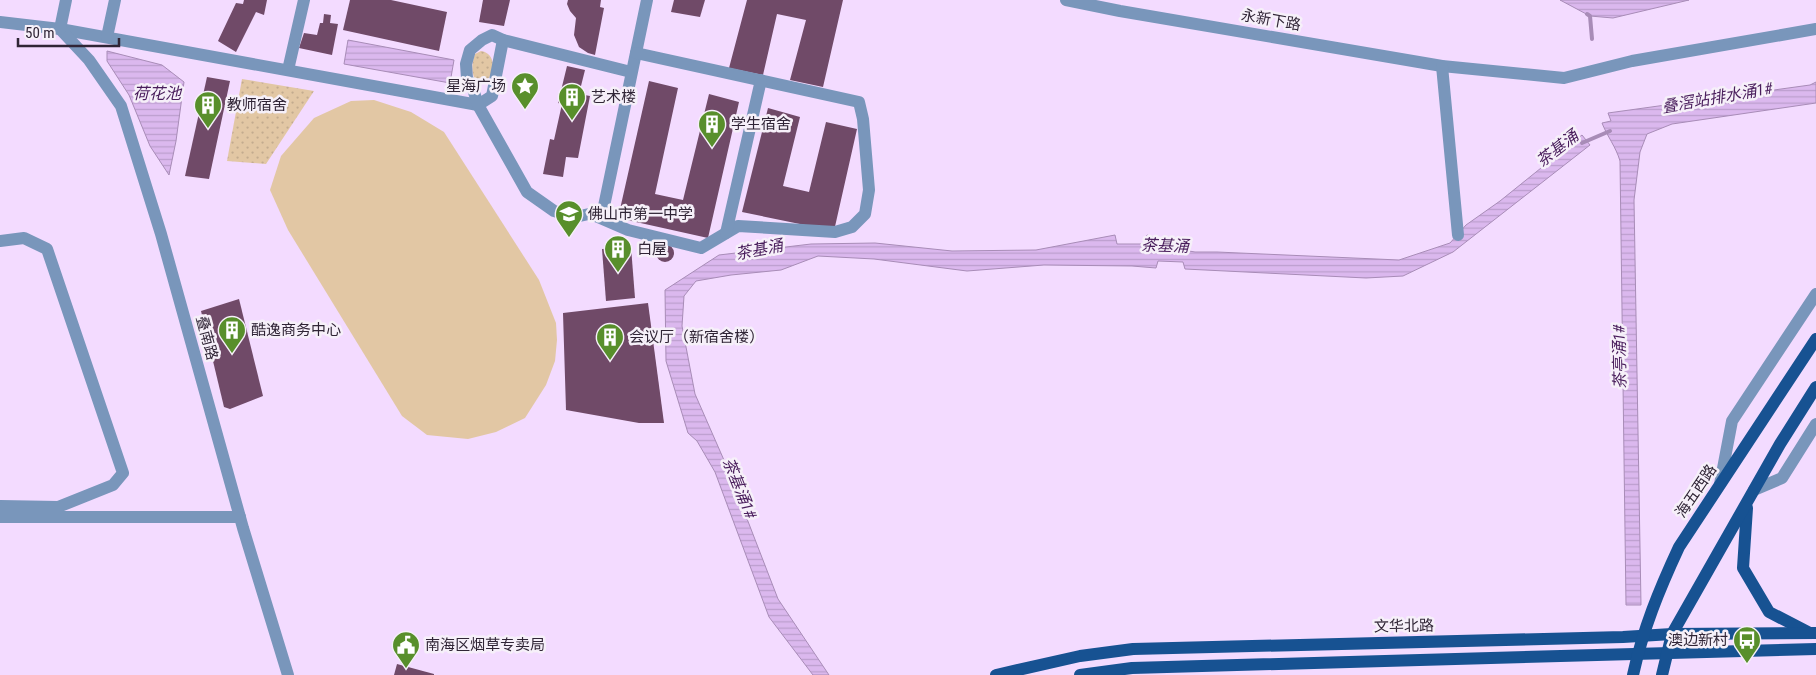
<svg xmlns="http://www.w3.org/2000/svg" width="1816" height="675" viewBox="0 0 1816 675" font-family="'Roboto Condensed','Noto Sans SC',sans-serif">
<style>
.grass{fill:#e2c7a4}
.garden{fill:url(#garden-dots)}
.water{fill:url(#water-rules);stroke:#a88cb7}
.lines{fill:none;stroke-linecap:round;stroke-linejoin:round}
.stream{stroke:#a88cb7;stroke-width:4}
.building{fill:#704a68}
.minor{stroke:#7996bb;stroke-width:12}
.major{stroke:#175292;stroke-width:12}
.labels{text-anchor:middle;stroke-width:5;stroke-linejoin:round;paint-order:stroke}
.street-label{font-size:15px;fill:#302536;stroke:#f6f0f9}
.poi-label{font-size:15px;fill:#302536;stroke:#f6f0f9;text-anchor:start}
.water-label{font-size:16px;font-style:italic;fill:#491d5c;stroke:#f6f0f9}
</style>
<defs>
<pattern id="garden-dots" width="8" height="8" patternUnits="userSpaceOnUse" patternTransform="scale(1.25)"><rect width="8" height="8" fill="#e2c7a4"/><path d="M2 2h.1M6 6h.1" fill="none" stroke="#c2ab8e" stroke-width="1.8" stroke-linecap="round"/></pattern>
<pattern id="water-rules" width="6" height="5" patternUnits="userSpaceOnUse" patternTransform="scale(1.25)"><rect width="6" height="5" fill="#dbb8ee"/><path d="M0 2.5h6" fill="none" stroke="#bc9ecd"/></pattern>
</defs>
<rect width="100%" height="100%" fill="#f3dbff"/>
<path class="grass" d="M374 100 411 112 444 132 539 280 556 323 557 340 555 361 546 385 525 418 496 432 468 439 427 435 402 416 288 230 270 190 281 156 314 118 351 101Z"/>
<g class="garden">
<path d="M481 51C500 54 494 83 478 85 471 75 471 65 475 54Z"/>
<path d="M242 79 314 91 266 164 227 161Z"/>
</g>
<g class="water">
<path d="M1560 0H1689L1613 18 1590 16Z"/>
<path d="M348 40 454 60 450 83 344 64Z"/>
<path d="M107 51 162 65 184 82 176 141 169 175 150 146 129 95 107 61Z"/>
<path d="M1816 82V103L1672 124 1647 134 1640 152 1634 200 1641 605H1626L1620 161C1616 147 1607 136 1602 123L1611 121 1608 113 1810 85Z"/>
<path d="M1582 135 1590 145 1453 252 1403 276 1366 278 1185 269 1183 262 1158 261 1156 268 1132 266 1044 265 967 271 874 259 818 256 781 270 731 275 696 281 684 296 682 326 695 394 727 467 778 599 829 675H813L769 617 715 472 697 441 688 433 666 361 665 290 719 255 811 244 875 243 952 251 1036 250 1115 235 1117 244H1146L1147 235 1171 242 1183 250 1195 252H1217L1399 260 1450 243 1466 225 1500 201Z"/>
</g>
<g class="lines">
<g class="stream">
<path d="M1587 14 1590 16 1592 39"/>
<path d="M1582 143 1610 131"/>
</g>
</g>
<g class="building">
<path d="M244 0H267L264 15 256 12 236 52 218 41 236 3 243 4Z"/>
<path d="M350 0H391L447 12 439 51 343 30Z"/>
<path d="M483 0H510L504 26 479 22Z"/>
<path d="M568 0H601L600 7 604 8 595 55 588 53 579 47 574 35 576 18 570 11 567 4Z"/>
<path d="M674 0H705L700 17 671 12Z"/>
<path d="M747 0H843L823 87 790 80 806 20 777 14 763 75 729 68Z"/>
<path d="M324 14 331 15 330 23 338 24 332 55 299 48 304 33 317 35 320 23H323Z"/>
<path d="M567 66 585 70 579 94 590 96 578 158 566 157 563 177 543 174 550 139 554 140 562 104 558 103Z"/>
<path d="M207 77 230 81 209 179 185 176Z"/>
<path d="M649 81 678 88 655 194 683 200 709 94 739 102 708 238 618 218Z"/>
<path d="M768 108 800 117 783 186 809 192 826 122 857 129 834 231 742 212Z"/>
<circle cx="665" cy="253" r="9"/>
<path d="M631 247 635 298 606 301 602 249Z"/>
<path d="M239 299 263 396 230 409 224 407 201 311Z"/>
<path d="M648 303 664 423H639L566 410 563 313Z"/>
<path d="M397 664 434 674V675H394Z"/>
</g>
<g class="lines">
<g class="minor">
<path d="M1066 0 1120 11 1442 66 1564 78 1632 61 1816 29"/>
<path d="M0 22 60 29 478 105 492 96 503 40"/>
<path d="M60 29 89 60 121 106 161 234 243 528 288 675"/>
<path d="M60 29 66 0"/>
<path d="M107 37 115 0"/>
<path d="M1442 66 1458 235"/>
<path d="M288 70 304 0"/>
<path d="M631 72 503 40 492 35 482 40 470 50 466 64 467 78 473 89 478 105 527 192 554 211 575 217 603 211 647 0"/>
<path d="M591 214 628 230 701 248 738 226 835 232 852 227 865 214 869 190 863 119 859 102 636 53"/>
<path d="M726 233 761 80"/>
<path d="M0 241 24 238 47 249 123 473 113 485 58 507 0 506"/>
<path d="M1720 484 1732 421 1816 294"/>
<path d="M1754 490 1782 478 1816 424"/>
<path d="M0 517H240"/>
</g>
<g class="major">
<path d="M1747 508 1743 568 1769 612 1808 632"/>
<path d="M996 675 1080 656 1133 649 1623 637 1672 634 1816 633"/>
<path d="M1080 675 1132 668 1816 649"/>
<path d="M1633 675C1643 629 1659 590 1679 547L1816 339"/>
<path d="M1662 675 1672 634 1780 444 1816 387"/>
</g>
</g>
<defs>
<g id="sight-pin" transform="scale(1.4375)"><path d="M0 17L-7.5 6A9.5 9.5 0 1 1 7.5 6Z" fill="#588f2b" stroke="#f6f0f9"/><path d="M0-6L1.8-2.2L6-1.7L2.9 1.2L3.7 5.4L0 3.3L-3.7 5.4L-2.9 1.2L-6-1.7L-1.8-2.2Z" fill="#fff"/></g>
<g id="building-pin" transform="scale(1.4375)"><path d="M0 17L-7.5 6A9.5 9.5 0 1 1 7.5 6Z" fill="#588f2b" stroke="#f6f0f9"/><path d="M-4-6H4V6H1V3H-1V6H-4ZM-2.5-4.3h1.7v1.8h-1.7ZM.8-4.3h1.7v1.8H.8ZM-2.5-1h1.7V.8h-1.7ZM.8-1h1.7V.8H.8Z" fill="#fff"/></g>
<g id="school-pin" transform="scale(1.4375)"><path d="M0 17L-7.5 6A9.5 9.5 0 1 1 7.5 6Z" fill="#588f2b" stroke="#f6f0f9"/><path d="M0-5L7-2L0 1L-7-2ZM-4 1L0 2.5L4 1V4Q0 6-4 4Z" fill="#fff"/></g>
<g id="bus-pin" transform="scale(1.4375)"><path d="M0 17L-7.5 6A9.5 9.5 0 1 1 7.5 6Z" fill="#588f2b" stroke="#f6f0f9"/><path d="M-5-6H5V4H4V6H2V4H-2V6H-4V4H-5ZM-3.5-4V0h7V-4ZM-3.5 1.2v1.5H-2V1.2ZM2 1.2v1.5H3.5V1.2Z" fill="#fff"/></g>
<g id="civic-pin" transform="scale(1.4375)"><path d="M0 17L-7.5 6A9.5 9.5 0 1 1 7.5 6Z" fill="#588f2b" stroke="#f6f0f9"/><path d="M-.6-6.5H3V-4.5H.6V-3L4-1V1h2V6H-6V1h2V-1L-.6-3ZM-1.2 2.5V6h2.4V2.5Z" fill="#fff"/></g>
</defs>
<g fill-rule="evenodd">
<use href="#sight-pin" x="525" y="86"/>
<use href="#building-pin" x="572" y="97"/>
<use href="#building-pin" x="208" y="105"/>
<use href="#building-pin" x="712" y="124"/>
<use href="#school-pin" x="569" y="214"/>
<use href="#building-pin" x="618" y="249"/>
<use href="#building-pin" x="232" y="330"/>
<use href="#building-pin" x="610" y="337"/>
<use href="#bus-pin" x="1747" y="640"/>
<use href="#civic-pin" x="406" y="645"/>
</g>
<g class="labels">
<g class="street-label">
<text transform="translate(1271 20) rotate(10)" y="5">永新下路</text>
<text transform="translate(207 338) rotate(75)" y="5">叠南路</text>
<text transform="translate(1696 491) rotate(-56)" y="5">海五西路</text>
<text transform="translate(1404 626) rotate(-1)" y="5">文华北路</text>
</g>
<g class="poi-label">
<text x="506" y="91" text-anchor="end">星海广场</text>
<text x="591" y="102">艺术楼</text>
<text x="227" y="110">教师宿舍</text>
<text x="731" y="129">学生宿舍</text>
<text x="588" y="219">佛山市第一中学</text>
<text x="637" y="254">白屋</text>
<text x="251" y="335">酷逸商务中心</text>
<text x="629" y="342">会议厅（新宿舍楼）</text>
<text x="1728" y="645" text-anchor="end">澳边新村</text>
<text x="425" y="650">南海区烟草专卖局</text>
</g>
<g class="water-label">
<text x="157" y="99">荷花池</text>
<text transform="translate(1717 97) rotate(-10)" y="6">叠滘站排水涌1#</text>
<text transform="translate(1557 148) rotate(-38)" y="6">茶基涌</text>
<text transform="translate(1165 245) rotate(2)" y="6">茶基涌</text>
<text transform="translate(759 249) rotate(-11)" y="6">茶基涌</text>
<text transform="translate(1619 357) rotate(-91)" y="6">茶亭涌1#</text>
<text transform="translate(740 488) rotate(68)" y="6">茶基涌1#</text>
</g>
</g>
<path d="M18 38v8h101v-8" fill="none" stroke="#302536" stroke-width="2.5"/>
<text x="25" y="38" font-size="15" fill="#302536" stroke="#f6f0f9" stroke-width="4" paint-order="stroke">50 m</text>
</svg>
